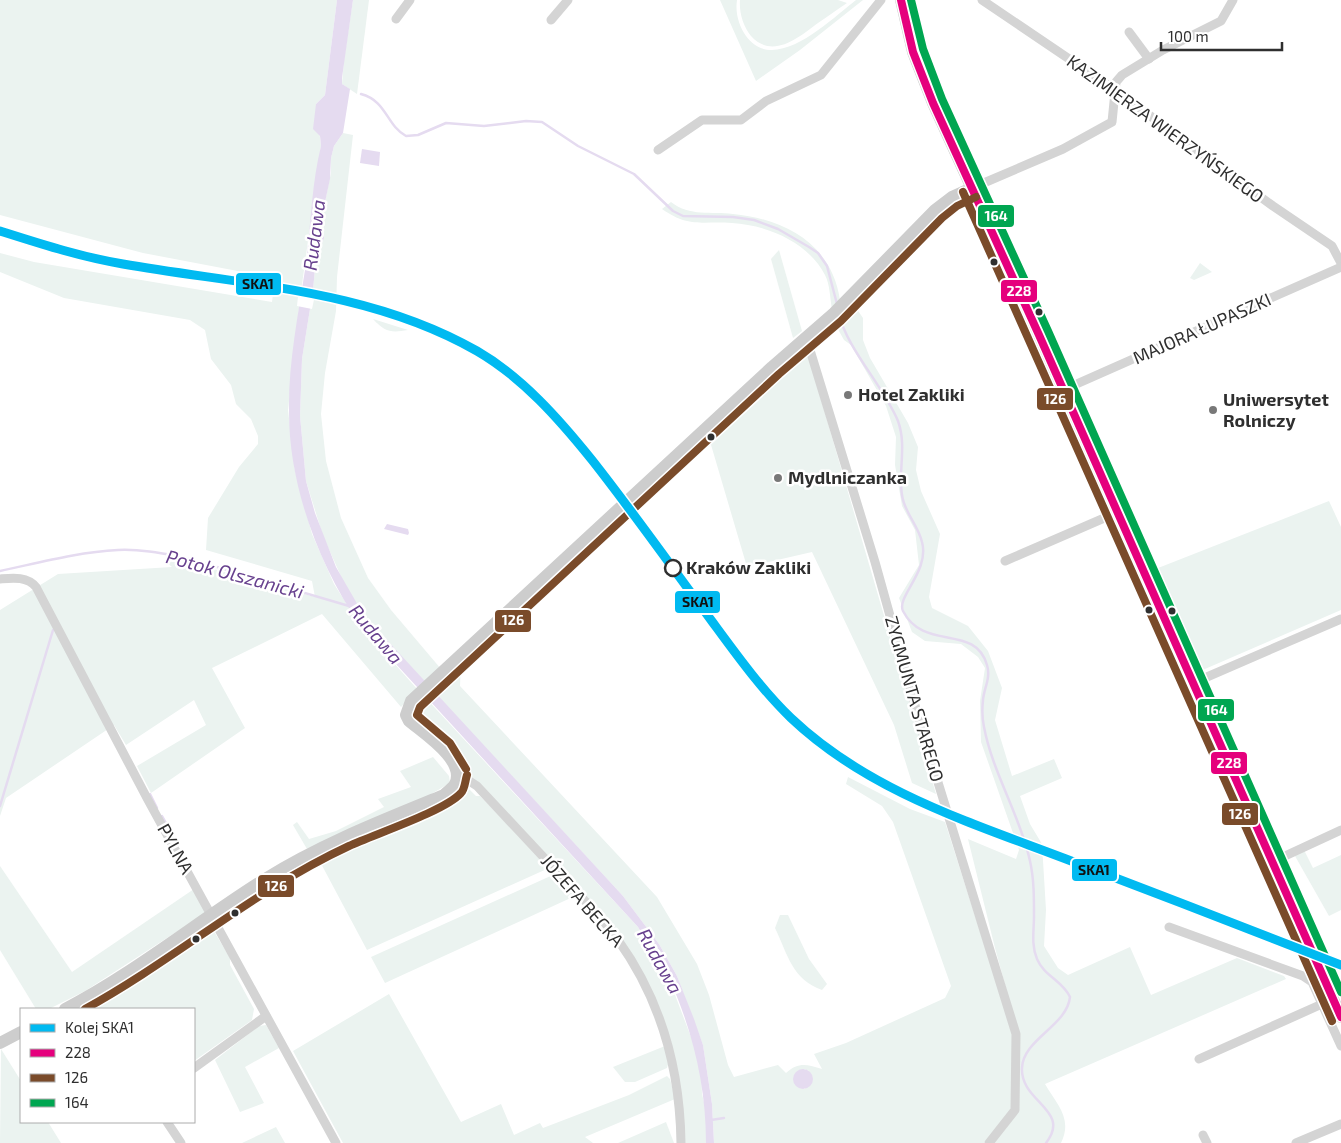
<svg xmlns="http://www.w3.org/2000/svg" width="1341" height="1143" viewBox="0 0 1341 1143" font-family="'Exo 2',sans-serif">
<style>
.green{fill:#ebf3f0;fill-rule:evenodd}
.water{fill:#e5dbf0}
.pier{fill:#fff}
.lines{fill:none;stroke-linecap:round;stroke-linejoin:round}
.stream{stroke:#e5dbf0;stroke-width:2.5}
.street{stroke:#d4d4d4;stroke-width:9}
.secondary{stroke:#cdcdcd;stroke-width:12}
.bus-1-casing{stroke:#fff;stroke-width:11}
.bus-2-casing{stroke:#fff;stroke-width:11}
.bus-3-casing{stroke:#fff;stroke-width:11}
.bus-1{stroke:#e5007d;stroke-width:8}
.bus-2{stroke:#7a4b2a;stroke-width:8}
.bus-3{stroke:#00a651;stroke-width:8}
.rail-1-casing{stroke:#fff;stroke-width:12}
.rail-1{stroke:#00baf1;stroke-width:9}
.bus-dot{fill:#2f2f2f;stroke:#fff;stroke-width:2}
.poi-dot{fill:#787878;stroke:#fff;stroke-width:2}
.stop-dot{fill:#fff;stroke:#2f2f2f;stroke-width:2.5}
.labels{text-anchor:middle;stroke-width:5;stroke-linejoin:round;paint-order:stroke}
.street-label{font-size:18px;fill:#2f2f2f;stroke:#fff}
.poi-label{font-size:18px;font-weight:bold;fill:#2f2f2f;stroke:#fff;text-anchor:start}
.stop-label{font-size:18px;font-weight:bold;fill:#2f2f2f;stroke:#fff;text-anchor:start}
.water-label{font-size:19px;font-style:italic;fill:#67408e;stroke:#fff}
.line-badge{stroke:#fff;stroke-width:2}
.badge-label{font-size:14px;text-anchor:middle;font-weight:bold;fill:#fff}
.pale-badge-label{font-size:14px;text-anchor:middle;font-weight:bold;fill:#111}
</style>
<rect width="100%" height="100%" fill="#fff"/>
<g class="green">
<path d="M0 0H337L325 95 316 104 321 146 300 299 288 410 295 471 312 534 334 584 360 625 418 690 401 707 322 614 212 668 245 728 151 793 137 766 206 725 194 700 126 745 114 725 6 798 0 816V610L58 574 172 567 165 561 167 556 315 597 312 581 206 550 208 518 239 467 258 444V436L251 419 236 404 231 385 211 359 205 330 190 320 64 298 0 272V253L34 262 272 302 275 278 143 253 0 215Z"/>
<path d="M353 0H369L357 94 342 84 344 60Z"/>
<path d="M720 0H737C735 13 739 26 746 36 775 76 831 19 856 0H863L800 50 756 81Z"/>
<path d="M740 0H838L847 3C837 10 828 16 818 23 799 37 773 60 751 36 743 26 739 12 740 0Z"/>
<path d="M343 133 353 135 337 277 336 311 325 373 321 414 326 461 341 518 368 578 391 610 441 669 426 683 370 623 348 592 323 536 306 481 300 416 302 359 313 290 316 258 324 232 322 216 331 173V158L334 146Z"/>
<path d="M671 202C690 217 711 211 733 214 786 219 832 245 840 300L832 309C830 299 830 284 825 275 808 242 767 225 732 223 701 221 689 228 662 209Z"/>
<path d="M779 250 802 331 793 338 771 259Z"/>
<path d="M1200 263 1212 272 1194 280 1190 278Z"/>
<path d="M854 305 863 318V340L870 358 908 423 918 447 916 470 921 491 940 534 929 597 932 608 968 626 988 651 1002 688 995 720 1012 776 1054 759 1062 778 1020 796 1030 824 1042 844 1046 910 1044 946 1058 968 1068 975 1130 947 1151 995 1237 958 1284 976 1286 979 1045 1084C1057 1105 1073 1118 1061 1143H991L1010 1121 1018 1032 995 948 968 839 1016 859 1019 850 981 742 980 701 985 668 978 657 961 644 925 641 912 632 899 598 919 565 915 530 902 506 895 465 896 437 886 406 851 345 844 340 835 324Z"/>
<path d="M373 319 408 330C391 333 385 332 373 319Z"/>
<path d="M806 348 936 794 912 783 894 725 812 552 747 567 709 438Z"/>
<path d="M1329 501 1341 527V610L1198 672 1153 570Z"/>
<path d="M461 662 460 686 657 897 697 964 709 995 728 1065 734 1077 778 1065 786 1073C799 1061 808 1065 822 1069L814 1054 846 1043 945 998 951 986 893 822 882 806 846 784 848 777 910 809 945 822 1014 1038 1011 1108 999 1128 984 1143H714L712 1104 703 1045 677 976 659 944 623 896 430 688ZM804 1069 809 1071 805 1089 798 1087Z"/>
<path d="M423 695 638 927 669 979 694 1045 701 1069 702 1094 707 1115 706 1143H683L663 1022 618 938 437 739C426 728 411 720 413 704Z"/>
<path d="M433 757 449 776 450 783 421 800 307 849 293 825 297 822 309 839 336 831 384 807 378 799 411 787 400 771Z"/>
<path d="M466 789 470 790 476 796H480L549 868 367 950 318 858 401 827 398 819Z"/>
<path d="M1304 850 1313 868 1341 855V910L1329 916 1295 856Z"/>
<path d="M0 866 72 972 194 889 207 912 85 991 49 1009H36L0 950Z"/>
<path d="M555 874 575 896 385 983 371 957Z"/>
<path d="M780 915H788L809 959 827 984 822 990C792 979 788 955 775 928Z"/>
<path d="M212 928 230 958V965L254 1009 252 1020 194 1061V1009H98L97 1007Z"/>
<path d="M389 994 461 1122 501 1104 514 1135 540 1123 543 1128 629 1095 667 1076 670 1079 675 1099 585 1137 593 1143H343L293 1051Z"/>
<path d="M266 1025 279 1048 245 1067 264 1103 240 1112 215 1060 259 1026Z"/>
<path d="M665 1046 669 1061 667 1068 635 1082H625L613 1067Z"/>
<path d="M1 1049 21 1081V1122H48L61 1143H0Z"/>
<path d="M666 1122 674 1143H618Z"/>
<path d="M276 1127 285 1143H242Z"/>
</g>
<g class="water">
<path d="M337 0H353L342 78V84L350 89 343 133 334 146 331 158 330 179 322 216 324 238 316 258 313 290 302 359 300 416 306 481 315 513 336 567 363 614 623 896 659 944 677 976 694 1019 703 1045 712 1104 714 1143H706C706 1086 693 1032 670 980 666 972 660 964 655 957 649 947 644 937 638 927L360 625C319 566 289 486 289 412 288 366 298 315 305 270 311 229 311 186 321 146L320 136 313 129 316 104 325 95Z"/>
<path d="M362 149 380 152 379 166 360 163Z"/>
<path d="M387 524 408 529 409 533 408 535 384 529Z"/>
<circle cx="803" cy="1079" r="10"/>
</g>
<path class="pier" d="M299 287 316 290 312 309 297 306Z"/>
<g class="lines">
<g class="stream">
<path d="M361 94C387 101 386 125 406 136L418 135 446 123 484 126 526 121 542 122 578 146 634 174 673 211 683 216 733 217 754 220 778 229 809 247 818 253 827 266 837 304"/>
<path d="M839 314C846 347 884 387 898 421 907 446 898 470 902 495 904 512 918 525 922 542 930 571 896 597 903 611 924 652 975 623 987 665 991 678 984 688 983 700 982 709 982 718 984 727 993 774 1020 815 1030 861 1034 879 1034 897 1034 916 1034 930 1031 945 1037 959 1044 976 1063 981 1070 997 1067 1026 1023 1039 1022 1068 1020 1102 1072 1110 1046 1143"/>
<path d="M0 571C38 563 78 552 118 550 140 549 161 553 183 557L349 606"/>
<path d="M150 794 157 808"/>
<path d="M0 806 53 630"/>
<path d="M162 816 166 823"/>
<path d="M711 1120 724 1118"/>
</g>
<g class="street">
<path d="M982 0 1115 90 1273 206 1332 246 1341 263"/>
<path d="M396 19 410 0"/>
<path d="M551 20 568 0"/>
<path d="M1129 32 1149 59"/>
<path d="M658 150 702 120H741L766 101 821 75 881 0"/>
<path d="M972 188 1063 149 1112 122 1116 82 1122 75 1163 50 1221 21 1233 0"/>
<path d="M806 337 875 562 923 734 1016 1034 1015 1110 989 1143"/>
<path d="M1063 390 1341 267"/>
<path d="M1005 561 1118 512"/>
<path d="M0 579C12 578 27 576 36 587L148 800 336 1143"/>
<path d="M1193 683 1341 619"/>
<path d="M457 773 477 786C506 817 534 847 563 878 582 898 602 917 618 940 661 1000 680 1070 681 1143"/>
<path d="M1272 862 1341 830"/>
<path d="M1169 927 1303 976 1312 982 1341 1046"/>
<path d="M1199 1059 1322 1004"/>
<path d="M194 1068 266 1016"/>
<path d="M167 1122 181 1143"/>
<path d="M1203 1135 1207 1143"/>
<path d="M1296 1143 1341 1124"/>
</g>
<g class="secondary">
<path d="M901 0 913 52 933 103 1039 335 1341 1017"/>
<path d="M65 1009C136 972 198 921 265 879 321 844 383 820 444 795 448 791 453 788 455 784 467 761 423 733 409 721L406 715 411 701 772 367 834 313 935 210 952 197 972 188"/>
<path d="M0 1043 21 1032"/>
</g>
<g class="bus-1-casing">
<path id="bus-1" d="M901 0 913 52 933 103 1039 335 1341 1017"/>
</g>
<g class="bus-2-casing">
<g id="bus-2">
<path d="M963 192 1332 1021"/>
<path d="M466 769 450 743 417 715 420 707 779 374 841 321 942 218 957 206 976 197"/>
<path d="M85 1009C176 959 254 890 349 846 375 834 445 811 461 793 465 789 465 781 467 775"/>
</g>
</g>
<g class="bus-3-casing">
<path id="bus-3" d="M911 0 923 49 942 99 1048 331 1341 992"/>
</g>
<use href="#bus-1" class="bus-1"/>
<use href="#bus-2" class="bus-2"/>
<use href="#bus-3" class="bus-3"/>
<g class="rail-1-casing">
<path id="rail-1" d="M0 231C41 244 81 257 123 264 243 285 369 289 477 351 522 377 559 419 592 460 633 512 671 566 711 620 736 654 761 689 791 718 868 791 969 822 1066 859 1158 894 1249 929 1341 965"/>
</g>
<use href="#rail-1" class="rail-1"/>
</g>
<g class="bus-dot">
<circle cx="994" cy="262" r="4.5"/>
<circle cx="1039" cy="312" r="4.5"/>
<circle cx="711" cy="437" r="4.5"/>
<circle cx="1149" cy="610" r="4.5"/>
<circle cx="1172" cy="611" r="4.5"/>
<circle cx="235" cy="913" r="4.5"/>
<circle cx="196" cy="939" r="4.5"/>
</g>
<g class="poi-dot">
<circle cx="848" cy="395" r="5"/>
<circle cx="1213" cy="410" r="5"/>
<circle cx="778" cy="478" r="5"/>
</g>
<circle class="stop-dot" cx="673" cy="568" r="8"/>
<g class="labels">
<g class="street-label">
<text transform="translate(1165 129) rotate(36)" y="6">KAZIMIERZA WIERZYŃSKIEGO</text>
<text transform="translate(1202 329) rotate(-24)" y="6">MAJORA ŁUPASZKI</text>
<text transform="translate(914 699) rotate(74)" y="6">ZYGMUNTA STAREGO</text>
<text transform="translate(175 849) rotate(61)" y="6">PYLNA</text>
<text transform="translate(582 901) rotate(49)" y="6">JÓZEFA BECKA</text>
</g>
<g class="poi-label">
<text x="858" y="401">Hotel Zakliki</text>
<text x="1223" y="406">Uniwersytet<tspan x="1223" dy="21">Rolniczy</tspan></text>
<text x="788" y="484">Mydlniczanka</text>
</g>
<g class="stop-label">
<text x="686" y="574">Kraków Zakliki</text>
</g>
<g class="water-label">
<text transform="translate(314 235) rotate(-83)" y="7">Rudawa</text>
<text transform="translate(235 574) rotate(15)" y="7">Potok Olszanicki</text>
<text transform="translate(376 634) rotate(50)" y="7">Rudawa</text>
<text transform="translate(660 961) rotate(61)" y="7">Rudawa</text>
</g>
</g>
<g class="line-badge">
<rect x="977" y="204" width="38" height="24" rx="5" fill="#00a651"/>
<rect x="235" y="272" width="47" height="24" rx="5" fill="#00baf1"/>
<rect x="1000" y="279" width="38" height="24" rx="5" fill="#e5007d"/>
<rect x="1036" y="387" width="38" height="24" rx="5" fill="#7a4b2a"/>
<rect x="674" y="590" width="47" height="24" rx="5" fill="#00baf1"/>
<rect x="494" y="609" width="38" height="24" rx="5" fill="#7a4b2a"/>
<rect x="1197" y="698" width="38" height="24" rx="5" fill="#00a651"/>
<rect x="1210" y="751" width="38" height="24" rx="5" fill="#e5007d"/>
<rect x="1221" y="802" width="38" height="24" rx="5" fill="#7a4b2a"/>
<rect x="1071" y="858" width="47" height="24" rx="5" fill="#00baf1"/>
<rect x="257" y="874" width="38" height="24" rx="5" fill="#7a4b2a"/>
</g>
<g class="badge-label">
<text x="996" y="221">164</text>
<text x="1019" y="296">228</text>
<text x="1055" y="404">126</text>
<text x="513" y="625">126</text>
<text x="1216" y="715">164</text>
<text x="1229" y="768">228</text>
<text x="1240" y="819">126</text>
<text x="276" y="891">126</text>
</g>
<g class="pale-badge-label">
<text x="258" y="289">SKA1</text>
<text x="698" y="607">SKA1</text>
<text x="1094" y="875">SKA1</text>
</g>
<rect x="20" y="1008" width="175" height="115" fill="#ffffff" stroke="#acacac"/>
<rect x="30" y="1024" width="25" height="8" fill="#00baf1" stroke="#acacac"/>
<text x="65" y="1033" font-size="15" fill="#2f2f2f">Kolej SKA1</text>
<rect x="30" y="1049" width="25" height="8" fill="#e5007d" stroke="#acacac"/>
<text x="65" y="1058" font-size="15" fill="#2f2f2f">228</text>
<rect x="30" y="1074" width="25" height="8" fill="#7a4b2a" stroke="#acacac"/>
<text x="65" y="1083" font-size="15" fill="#2f2f2f">126</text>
<rect x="30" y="1099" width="25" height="8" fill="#00a651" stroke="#acacac"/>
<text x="65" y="1108" font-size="15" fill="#2f2f2f">164</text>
<path d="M1161 42v8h121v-8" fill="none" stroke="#2f2f2f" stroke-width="2.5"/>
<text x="1168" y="42" font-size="15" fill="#2f2f2f" stroke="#ffffff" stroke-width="4" paint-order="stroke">100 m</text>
</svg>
